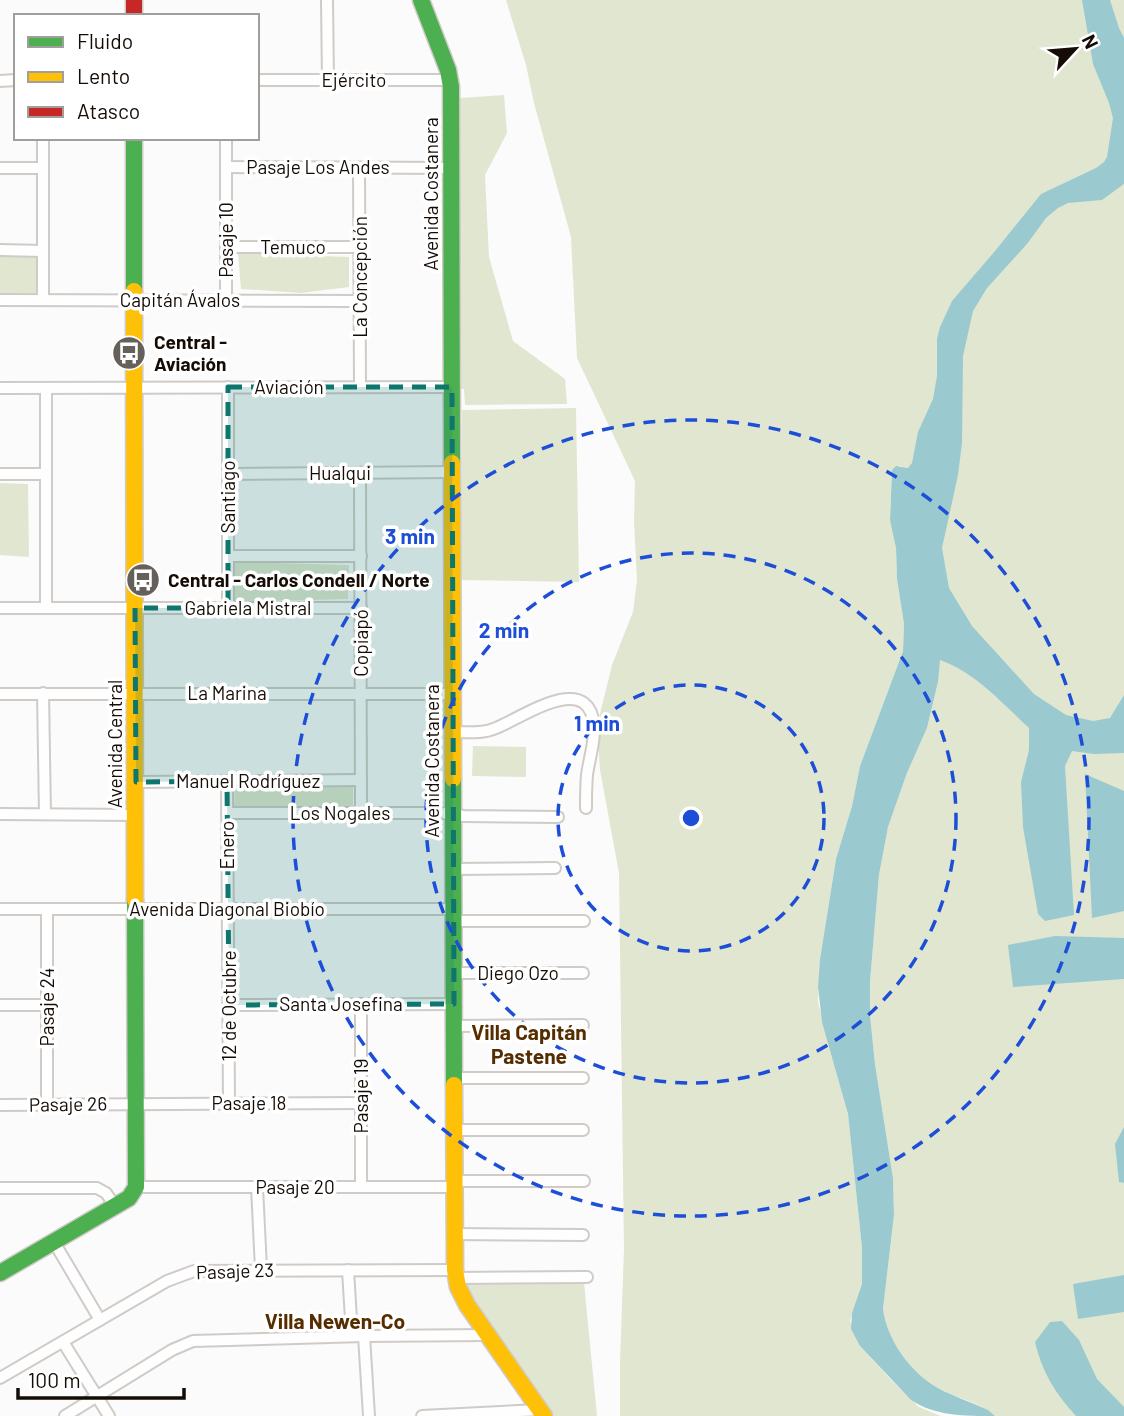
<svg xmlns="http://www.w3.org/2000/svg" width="1124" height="1416" viewBox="0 0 1124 1416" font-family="Barlow,sans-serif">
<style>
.green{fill:#e1e6d0}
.water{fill:#9acacf}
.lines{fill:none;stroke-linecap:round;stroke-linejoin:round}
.street-casing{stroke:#d0cbc7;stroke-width:14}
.fast-casing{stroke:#d0cbc7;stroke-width:19}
.slow-casing{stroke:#d0cbc7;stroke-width:19}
.jam-casing{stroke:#d0cbc7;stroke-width:19}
.street{stroke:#fefefe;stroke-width:10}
.fast{stroke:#4caf50;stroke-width:16}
.slow{stroke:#ffc107;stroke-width:16}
.jam{stroke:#c62828;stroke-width:16}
.marked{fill:#0f766e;fill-opacity:0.2;stroke:#0f766e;stroke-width:5;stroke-dasharray:14 9;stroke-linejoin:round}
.ring{fill:none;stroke:#1d4ed8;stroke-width:3.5;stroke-dasharray:12 9}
.labels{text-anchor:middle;stroke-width:7;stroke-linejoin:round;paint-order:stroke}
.street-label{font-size:19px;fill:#150c05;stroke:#fff}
.poi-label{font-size:19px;font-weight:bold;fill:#150c05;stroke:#fff;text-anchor:start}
.neighbourhood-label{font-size:21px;font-weight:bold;fill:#552d00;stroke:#fff}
.centre{fill:#1d4ed8;stroke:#fff;stroke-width:3.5}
.ring-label{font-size:21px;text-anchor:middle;font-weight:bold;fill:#1d4ed8;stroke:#fff;stroke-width:7;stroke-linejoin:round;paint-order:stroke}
</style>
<rect width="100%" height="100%" fill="#fbfbfb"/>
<g class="green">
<path d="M506 0H1124V1416H995C980 1402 959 1399 942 1390 913 1376 887 1341 883 1309L894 1215 893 1178 875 1064 870 1015V982L879 875 888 827 907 773 927 728 938 682 908 468 899 466 892 471 890 513 896 548 897 579 904 624 903 651 860 766 852 806 836 859 820 959 818 1002 848 1114 862 1248V1284L850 1321 860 1346 895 1384 919 1407 941 1416H620V1362L624 1249 619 873 600 770 597 726 612 665 633 612 637 580 634 521 635 481 577 358 571 237 534 103 526 65Z"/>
<path d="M504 95 507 133 485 175 489 257 513 341 565 379 567 404 465 405 464 389H459L460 98Z"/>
<path d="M238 253 349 257V287L301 293 241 289Z"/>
<path d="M0 256 38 257V295H0Z"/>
<path d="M576 408 579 582 461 580 462 410Z"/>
<path d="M0 483 28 484 29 557 0 555Z"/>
<path d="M234 562 349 565 348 599 234 602Z"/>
<path d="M473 746 526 747V777L472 776Z"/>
<path d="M353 783V806H234L235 786Z"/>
<path d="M583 1272 597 1416H553L467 1292 466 1274Z"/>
</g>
<g class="water">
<path d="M1082 0H1110L1119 28 1124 38V184L1102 200 1068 203 1058 208 1046 218 1027 244 987 288 973 311 963 356 962 443 958 475 942 548 949 588 972 626 1034 694 1066 715 1093 721 1110 718 1124 695V753L1094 754 1072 751 1065 766 1074 915 1045 921 1038 914 1023 827 1021 782 1029 750V728C1002 703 976 673 940 660L938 682 927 728 907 773 888 827 879 875 870 982V1015L875 1064 893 1178 894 1215 883 1309C887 1340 911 1373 938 1388 954 1397 972 1402 988 1410L995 1416C964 1416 935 1416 911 1400L860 1346 851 1329 852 1313 862 1284V1248L848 1114 822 1022 818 987 820 959 836 859 852 806 860 766 903 651 904 624 897 579 896 548 890 520 892 470 896 466 908 468 912 463 918 432 933 399 937 376V339L940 327 952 301 995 251 1041 194 1096 168 1104 162 1107 157 1113 118 1109 103 1093 64Z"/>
<path d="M1085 774 1124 791V911L1092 918Z"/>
<path d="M1055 936 1124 938V979L1013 987 1008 945Z"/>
<path d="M1124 1127V1183L1119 1182 1115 1144Z"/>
<path d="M1124 1275V1312L1078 1319 1073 1284Z"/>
<path d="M1062 1321 1079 1340 1097 1379 1124 1407V1416H1076C1055 1393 1042 1372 1035 1342L1050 1322Z"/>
</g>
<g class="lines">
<g class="street-casing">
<g id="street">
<path d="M327 0 328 80"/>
<path d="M257 80H451"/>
<path d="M0 81 16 80"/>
<path d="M226 138V300"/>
<path d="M226 167 452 168"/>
<path d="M0 168H43"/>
<path d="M359 168 360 387"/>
<path d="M226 247H359"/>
<path d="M0 250 43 251"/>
<path d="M0 300 360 301"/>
<path d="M43 300V138"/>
<path d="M228 387V608"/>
<path d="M0 388 452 387"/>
<path d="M360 473 361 813"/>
<path d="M0 474H46"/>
<path d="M228 474 452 472"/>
<path d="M228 556H361"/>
<path d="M0 608H361"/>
<path d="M46 608V388"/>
<path d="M43 693 45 814"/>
<path d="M0 694H453"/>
<path d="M453 732C468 732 483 734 496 728 522 718 589 669 594 726 595 743 589 759 587 775 586 786 586 797 586 808"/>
<path d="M227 781 229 1103"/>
<path d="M136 782 361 780"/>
<path d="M227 813H442L464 816 558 817"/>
<path d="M0 814 136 815"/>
<path d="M453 869 555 868"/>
<path d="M0 909H454"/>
<path d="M454 921H584"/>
<path d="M454 973H583"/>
<path d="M0 1005H47"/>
<path d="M229 1005 454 1004"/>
<path d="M454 1026 583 1025"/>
<path d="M454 1078H583"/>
<path d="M47 1104V909"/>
<path d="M0 1105 361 1103"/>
<path d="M454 1130H583"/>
<path d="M454 1181H584"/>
<path d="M136 1187H455"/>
<path d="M257 1187 261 1269"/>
<path d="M361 1187V1004"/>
<path d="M0 1188H97L106 1193 115 1206"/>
<path d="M455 1234 583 1235"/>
<path d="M54 1242 100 1320"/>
<path d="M348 1270 352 1336"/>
<path d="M456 1278 587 1277"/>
<path d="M364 1336 369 1416"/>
<path d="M63 1342 109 1416"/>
<path d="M0 1378 167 1281 194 1271 455 1270"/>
<path d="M65 1416 172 1350 193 1341 364 1336 488 1335"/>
<path d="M422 1416 539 1410"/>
</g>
</g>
<g class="fast-casing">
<g id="fast">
<path d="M421 0 448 70 451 87 452 463"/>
<path d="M134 138V291"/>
<path d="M453 779 454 1085"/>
<path d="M0 1273 129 1198 136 1187 135 900"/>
</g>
</g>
<g class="slow-casing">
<g id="slow">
<path d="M134 291 135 900"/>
<path d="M452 463 453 779"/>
<path d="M454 1085 455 1270 458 1287 467 1305 544 1416"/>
</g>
</g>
<g class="jam-casing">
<path id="jam" d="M134 0V16"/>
</g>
<use href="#street" class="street"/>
<use href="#fast" class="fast"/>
<use href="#slow" class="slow"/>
<use href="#jam" class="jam"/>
</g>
<path class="marked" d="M228 387H452L454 1004 229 1005 227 781 136 782 135 608H228Z"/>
<g class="ring">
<circle cx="691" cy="818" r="133"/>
<circle cx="691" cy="818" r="265"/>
<circle cx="691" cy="818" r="398"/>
</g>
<defs>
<g id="bus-disc" transform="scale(1.75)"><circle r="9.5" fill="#66605b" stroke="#fff"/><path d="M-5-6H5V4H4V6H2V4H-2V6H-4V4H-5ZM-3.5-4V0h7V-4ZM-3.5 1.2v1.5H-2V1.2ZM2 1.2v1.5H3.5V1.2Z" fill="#fff"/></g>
</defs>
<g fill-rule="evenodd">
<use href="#bus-disc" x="129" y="353"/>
<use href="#bus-disc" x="143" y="580"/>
</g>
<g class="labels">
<g class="street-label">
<text x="354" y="87">Ejército</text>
<text x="318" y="174">Pasaje Los Andes</text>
<text transform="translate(431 194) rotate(-90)" y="7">Avenida Costanera</text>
<text transform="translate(226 240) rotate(-90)" y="7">Pasaje 10</text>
<text x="293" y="254">Temuco</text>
<text transform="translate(360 277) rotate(-90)" y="7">La Concepción</text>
<text x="180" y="307">Capitán Ávalos</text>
<text x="289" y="394">Aviación</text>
<text x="340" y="480">Hualqui</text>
<text transform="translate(228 497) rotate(-90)" y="7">Santiago</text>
<text x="248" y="615">Gabriela Mistral</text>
<text transform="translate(361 643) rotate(-90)" y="7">Copiapó</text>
<text x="227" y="700">La Marina</text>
<text transform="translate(115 744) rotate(-90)" y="7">Avenida Central</text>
<text transform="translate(432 761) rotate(-90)" y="7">Avenida Costanera</text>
<text x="248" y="788">Manuel Rodríguez</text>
<text x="340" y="820">Los Nogales</text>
<text transform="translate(227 845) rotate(-90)" y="7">Enero</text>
<text x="227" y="916">Avenida Diagonal Biobío</text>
<text x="518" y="980">Diego Ozo</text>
<text x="341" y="1011">Santa Josefina</text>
<text transform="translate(229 1006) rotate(-90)" y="7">12 de Octubre</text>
<text transform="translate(47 1007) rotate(-90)" y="7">Pasaje 24</text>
<text transform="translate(361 1096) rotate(-90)" y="7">Pasaje 19</text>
<text x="249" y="1110">Pasaje 18</text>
<text transform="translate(68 1104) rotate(-1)" y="7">Pasaje 26</text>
<text x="295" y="1194">Pasaje 20</text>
<text transform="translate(235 1271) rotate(-2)" y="7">Pasaje 23</text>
</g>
<g class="poi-label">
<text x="154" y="349">Central -<tspan x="154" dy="22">Aviación</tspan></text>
<text x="168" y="587">Central - Carlos Condell / Norte</text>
</g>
<g class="neighbourhood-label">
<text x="529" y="1040">Villa Capitán<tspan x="529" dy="24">Pastene</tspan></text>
<text x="335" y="1329">Villa Newen-Co</text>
</g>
</g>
<circle cx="691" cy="818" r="10" class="centre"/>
<g class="ring-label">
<text x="410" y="544">3 min</text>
<text x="504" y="638">2 min</text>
<text x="597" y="731">1 min</text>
</g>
<rect x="14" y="14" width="245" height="126" fill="#ffffff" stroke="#a19e9b" stroke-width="2"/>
<rect x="28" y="37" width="35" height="10" fill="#4caf50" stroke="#a19e9b" stroke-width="2"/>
<text x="77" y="49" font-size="21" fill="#150c05">Fluido</text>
<rect x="28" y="72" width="35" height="10" fill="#ffc107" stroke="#a19e9b" stroke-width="2"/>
<text x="77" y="84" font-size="21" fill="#150c05">Lento</text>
<rect x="28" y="107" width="35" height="10" fill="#c62828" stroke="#a19e9b" stroke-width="2"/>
<text x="77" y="119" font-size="21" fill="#150c05">Atasco</text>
<g transform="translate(1075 49) rotate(64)" stroke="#ffffff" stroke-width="5" paint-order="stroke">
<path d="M0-5L12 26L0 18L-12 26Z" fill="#150c05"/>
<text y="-10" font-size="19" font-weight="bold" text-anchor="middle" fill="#150c05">N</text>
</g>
<path d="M18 1388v10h166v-10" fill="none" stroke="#150c05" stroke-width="3.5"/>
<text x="28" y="1388" font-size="21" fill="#150c05" stroke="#ffffff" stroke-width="5" paint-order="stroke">100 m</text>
</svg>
